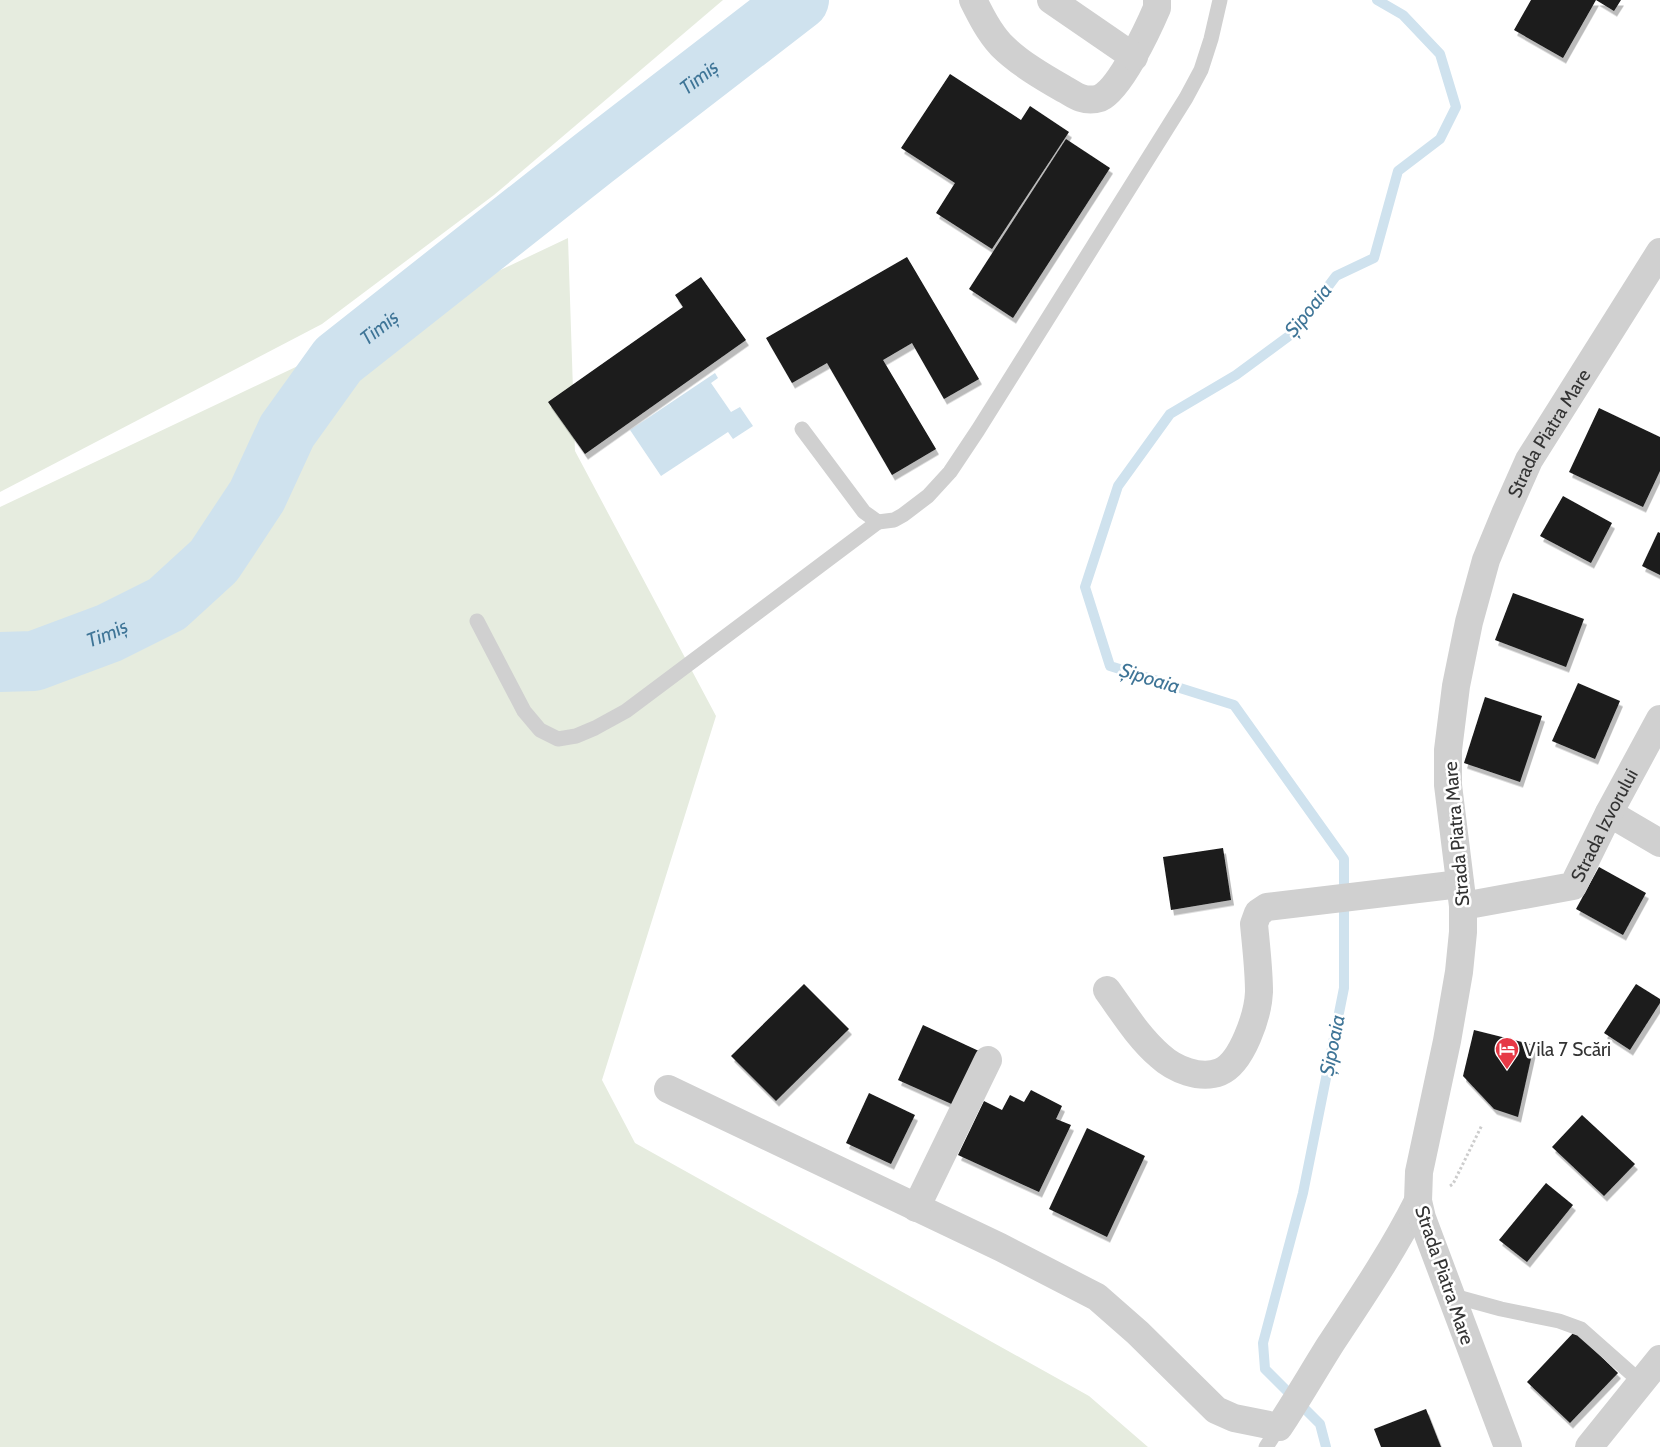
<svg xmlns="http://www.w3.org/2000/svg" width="1660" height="1447" viewBox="0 0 1660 1447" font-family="Cabin,sans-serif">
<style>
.green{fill:#e6ecdf}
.water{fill:#cfe2ee}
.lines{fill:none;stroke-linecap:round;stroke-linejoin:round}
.stream{stroke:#cfe2ee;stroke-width:10}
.river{stroke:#cfe2ee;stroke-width:60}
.building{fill:#1a1a1a;filter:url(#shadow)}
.path{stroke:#cdcdcd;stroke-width:3;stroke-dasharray:2.5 2.5;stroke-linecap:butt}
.lane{stroke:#d0d0d0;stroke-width:15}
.street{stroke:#d0d0d0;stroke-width:28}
.labels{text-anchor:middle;stroke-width:5;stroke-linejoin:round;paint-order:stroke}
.street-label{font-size:19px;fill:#333;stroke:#fff}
.poi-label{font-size:19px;fill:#333;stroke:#fff;text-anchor:start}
.water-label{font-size:20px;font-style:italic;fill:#3f7597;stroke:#fff}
</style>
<defs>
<filter id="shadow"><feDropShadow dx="3" dy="5.5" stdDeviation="0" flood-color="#0004"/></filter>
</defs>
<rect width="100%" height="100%" fill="#fff"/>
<g class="green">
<path d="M0 0H723L494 195 322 324 0 492Z"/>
<path d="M568 238 575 451 716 716 602 1080 635 1143 1089 1396 1148 1447H0V507Z"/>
</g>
<path class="water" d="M715 373 718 378 711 383 731 412 740 407 753 426 733 439 728 432 661 476 630 430Z"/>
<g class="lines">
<path class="stream" d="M1326 1447 1320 1424 1265 1369 1263 1343 1303 1193 1344 988V859L1234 705 1110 666 1085 587 1118 486 1170 414 1236 375 1293 333 1336 276 1374 258 1398 171 1440 139 1456 107 1440 54 1403 15 1377 0"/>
<path class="river" id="s1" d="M0 662 34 661 109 633 167 604 214 561 257 496 287 431 338 360 594 158 799 0"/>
</g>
<g class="building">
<path d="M1531 0H1621L1614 11 1596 0 1563 58 1514 30Z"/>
<path d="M950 74 1021 120 1030 106 1069 132 992 249 936 213 955 183 901 148Z"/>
<path d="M1066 139 1110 168 1013 318 969 289Z"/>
<path d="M907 257 979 379 944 399 912 343 883 360 936 449 892 475 827 363 792 383 766 338Z"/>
<path d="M701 277 746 340 585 454 548 402 683 307 675 295Z"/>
<path d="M1599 408 1660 437V471L1643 507 1569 472Z"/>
<path d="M1563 496 1612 523 1591 563 1540 536Z"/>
<path d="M1658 532 1660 533V575L1642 566Z"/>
<path d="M1513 593 1584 619 1566 667 1495 640Z"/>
<path d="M1578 683 1620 701 1595 759 1552 741Z"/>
<path d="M1485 697 1542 716 1520 782 1464 763Z"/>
<path d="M1223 848 1231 900 1171 910 1163 857Z"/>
<path d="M1599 867 1646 893 1623 935 1576 909Z"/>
<path d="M804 984 849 1029 776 1101 731 1056Z"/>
<path d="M1636 984 1660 999V1003L1630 1050 1604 1033Z"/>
<path d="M923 1025 981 1052 956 1106 898 1080Z"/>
<path d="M1474 1030 1534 1045 1518 1117 1494 1109 1463 1076Z"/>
<path d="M1031 1090 1062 1106 1056 1119 1071 1125 1039 1192 958 1155 984 1101 1002 1110 1010 1095 1024 1102Z"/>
<path d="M869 1093 915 1115 891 1164 846 1143Z"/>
<path d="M1582 1115 1635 1164 1604 1196 1552 1147Z"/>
<path d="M1087 1128 1145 1156 1107 1237 1049 1209Z"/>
<path d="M1546 1183 1573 1205 1527 1262 1499 1240Z"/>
<path d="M1575 1331 1618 1373 1570 1423 1527 1382Z"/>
<path d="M1426 1409 1441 1447H1381L1374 1429Z"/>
</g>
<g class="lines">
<path class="path" d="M1450 1186 1453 1184 1482 1125"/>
<g class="lane">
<path d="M802 429 864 512 878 522 894 520 903 515 928 496 950 472 978 430 1186 98 1201 70 1211 39 1220 0"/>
<path d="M477 621 524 711 540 730 558 739 576 736 595 728 626 711 878 522"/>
<path d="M1450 1295 1501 1309 1559 1321 1581 1329 1642 1383"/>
<path d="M1266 1447 1279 1427"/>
</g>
<g class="street">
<path d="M973 0C981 16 989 32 1001 45 1019 63 1043 77 1064 89 1070 92 1075 96 1081 98 1087 100 1094 100 1100 98 1120 89 1148 29 1157 8V0"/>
<path d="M1051 0 1134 57"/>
<path d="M1609 813 1660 843"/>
<path id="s2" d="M1463 906 1573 886 1609 813 1660 719"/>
<path d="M1107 990C1123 1012 1138 1037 1160 1056 1174 1069 1200 1080 1220 1072 1242 1063 1258 1015 1259 992 1259 970 1256 946 1254 924L1258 913 1267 907 1460 884"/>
<path d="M668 1089 1000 1247 1097 1297 1138 1333 1216 1410 1234 1418 1279 1427C1297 1400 1313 1372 1330 1345 1361 1298 1393 1251 1418 1201"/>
<path d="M916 1208 988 1060"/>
<path id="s3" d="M1508 1447 1422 1218 1418 1201 1419 1172 1447 1041 1459 972 1463 932V906L1448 785V750L1456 686 1469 622 1486 560 1505 514 1529 460 1660 252"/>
<path d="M1589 1447 1660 1359"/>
</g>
</g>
<defs>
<g id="hotel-pin" transform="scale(1.25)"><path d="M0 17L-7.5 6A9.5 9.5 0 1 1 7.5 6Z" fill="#e63946" stroke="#fff"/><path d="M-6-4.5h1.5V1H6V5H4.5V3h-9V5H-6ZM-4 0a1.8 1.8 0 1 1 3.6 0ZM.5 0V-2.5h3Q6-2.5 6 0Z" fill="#fff"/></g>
</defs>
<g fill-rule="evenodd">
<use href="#hotel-pin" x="1507" y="1049"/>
</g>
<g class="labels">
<g class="street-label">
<text dy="7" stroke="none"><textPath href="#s3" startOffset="1054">Strada Piatra Mare</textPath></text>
<text dy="7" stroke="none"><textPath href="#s2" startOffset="180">Strada Izvorului</textPath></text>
<text transform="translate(1456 834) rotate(-95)" y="7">Strada Piatra Mare</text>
<text transform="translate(1445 1275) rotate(71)" y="7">Strada Piatra Mare</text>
</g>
<g class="poi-label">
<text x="1524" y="1056">Vila 7 Scări</text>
</g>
<g class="water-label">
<text dy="7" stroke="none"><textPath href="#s1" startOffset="938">Timiș</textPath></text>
<text transform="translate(1308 310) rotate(-51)" y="7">Șipoaia</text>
<text dy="7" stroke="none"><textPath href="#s1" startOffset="532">Timiș</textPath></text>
<text dy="7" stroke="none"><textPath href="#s1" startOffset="112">Timiș</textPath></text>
<text transform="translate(1150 678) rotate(17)" y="7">Șipoaia</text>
<text transform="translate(1332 1045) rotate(-79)" y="7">Șipoaia</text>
</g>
</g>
</svg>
